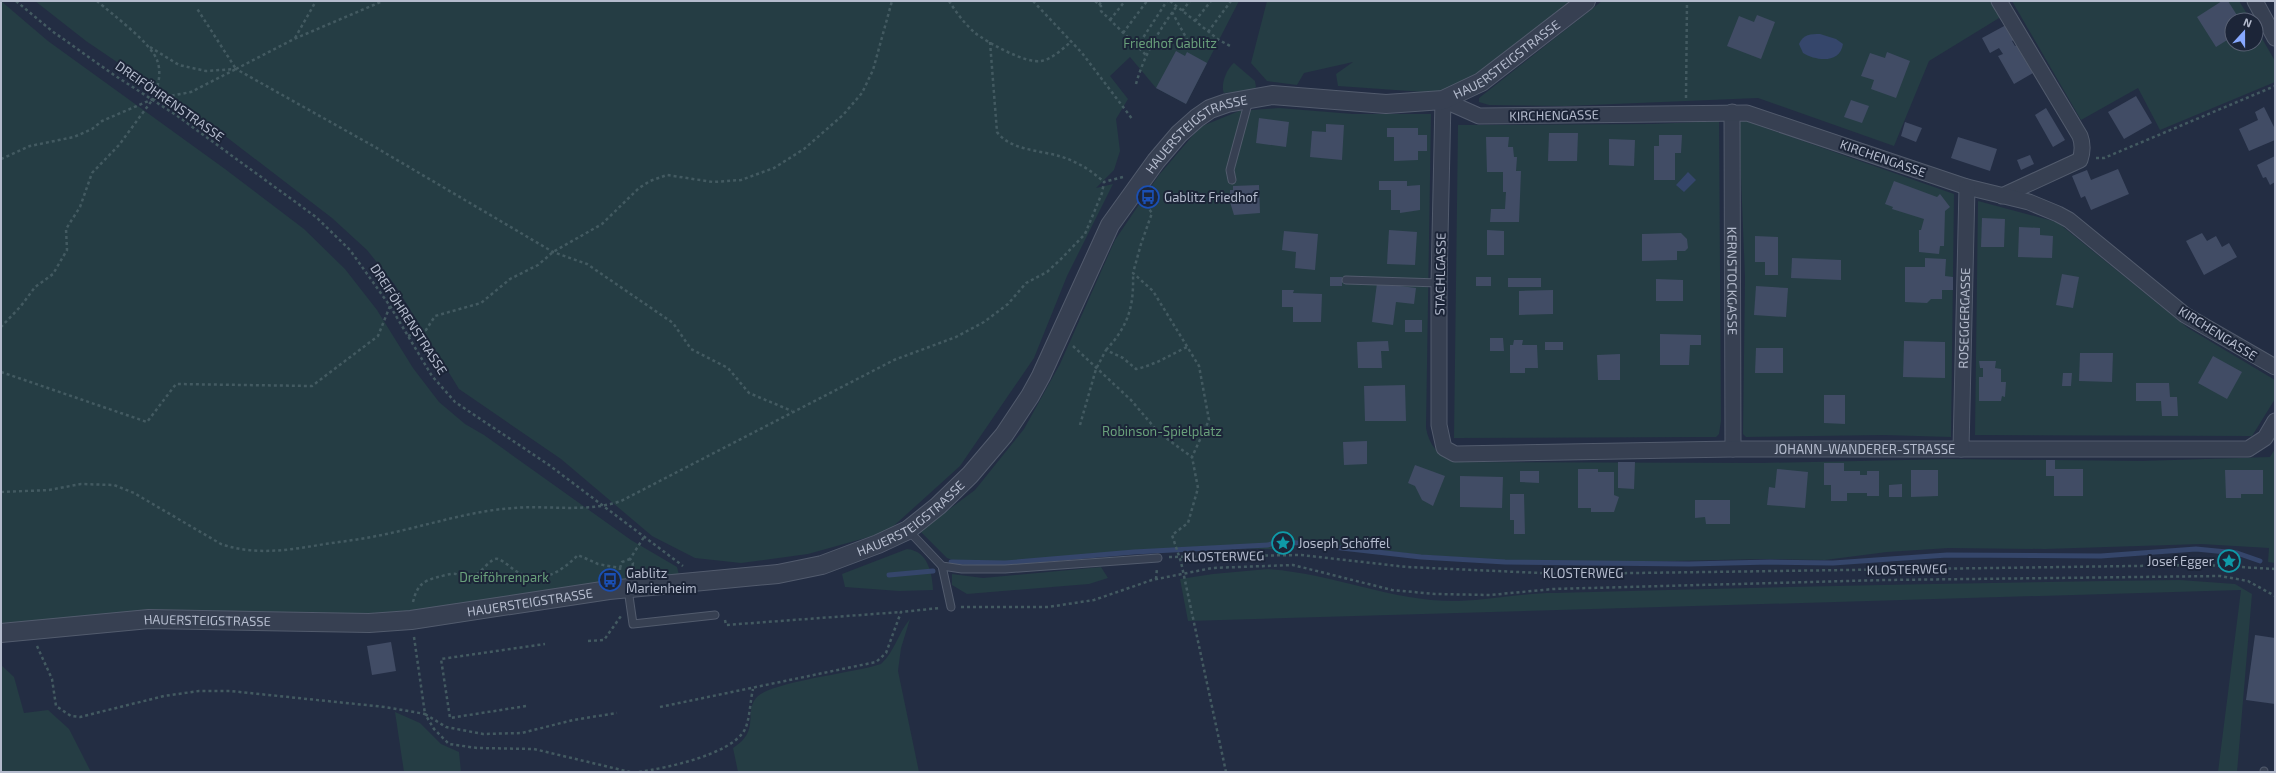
<svg xmlns="http://www.w3.org/2000/svg" width="2276" height="773" viewBox="0 0 2276 773" font-family="'Exo 2',sans-serif">
<style>
.green{fill:#253d44}
.water{fill:#35466b}
.lines{fill:none;stroke-linecap:round;stroke-linejoin:round}
.stream{stroke:#35466b;stroke-width:5}
.building{fill:#414c65}
.service-casing{stroke:#525b6d;stroke-width:9}
.minor-casing{stroke:#525b6d;stroke-width:17}
.tertiary-casing{stroke:#525b6d;stroke-width:20}
.path{stroke:#435a61;stroke-width:2.5;stroke-dasharray:3 3;stroke-linecap:butt}
.service{stroke:#374052;stroke-width:7}
.minor{stroke:#374052;stroke-width:15}
.tertiary{stroke:#374052;stroke-width:18}
.labels{text-anchor:middle;stroke-width:4;stroke-linejoin:round;paint-order:stroke}
.park-label{font-size:13px;fill:#69a07b;stroke:#1c2538}
.street-label{font-size:13px;fill:#b4bbcd;stroke:#1c2538}
.poi-label{font-size:13px;fill:#b4bbcd;stroke:#1c2538;text-anchor:start}
</style>
<rect width="100%" height="100%" fill="#232d43"/>
<g class="green">
<path d="M1 1 48 41 225 169 304 229 345 269 377 310 413 368 439 402 465 424 484 435 631 540 677 567 679 575 408 612 1 626Z"/>
<path d="M35 1H1239L1186 104 1156 88 1130 57 1110 76 1128 99 1116 119 1120 151 1114 170 1096 188 1113 184 1067 276 1034 358 960 466 887 532 808 554 741 563 695 558 652 536 561 459 459 389 395 285 367 250 332 218 220 132 86 41Z"/>
<path d="M1267 1H1571L1481 72 1438 93 1338 86 1336 74 1353 62 1304 73 1297 85 1267 81 1251 63Z"/>
<path d="M1602 1H1994L2004 15 1929 61 1894 146 1758 98 1566 106 1489 105 1479 102V98Z"/>
<path d="M2012 1H2239L2251 20H2232V44H2256V28L2275 61V82L2160 130 2138 88 2081 120Z"/>
<path d="M1234 63 1255 81 1256 87 1253 90 1224 93C1220 85 1227 68 1234 63Z"/>
<path d="M1279 108 1353 114H1431L1426 428C1429 445 1438 455 1453 462L1761 463 1950 459 2141 461 2270 457 2275 449V563L2268 562 2269 548 2201 544 2045 549 1949 548 1887 552 1825 560 1760 559 1632 562 1505 560 1421 555 1296 540 1292 550 1235 548 1135 553 1007 565H965L947 558 920 531 975 490 1024 429 1060 364 1115 240 1159 175 1200 127 1239 111Z"/>
<path d="M1743 120 1954 194 1951 437 1884 435 1746 437 1743 434 1745 277 1739 128V123Z"/>
<path d="M1719 121 1721 421 1719 434 1716 437H1702L1454 438 1458 125 1652 124Z"/>
<path d="M1978 201 2057 222 2188 328 2275 380V399L2252 436 1975 435Z"/>
<path d="M907 549C928 551 932 573 933 590L899 591 845 587 842 574Z"/>
<path d="M1101 567 1108 578 1089 584 967 594 952 585V574L983 578Z"/>
<path d="M1268 569C1332 573 1393 602 1458 601 1490 600 1522 593 1554 593 1763 587 1972 583 2180 580L2235 584 2252 594 2237 772H2213H2218L2241 590 1188 621 1180 579 1213 574Z"/>
<path d="M910 619 901 648 898 671 919 772H738L733 748C762 730 742 711 758 696 776 681 854 673 881 664 895 651 898 633 910 619Z"/>
<path d="M1 665 14 677 24 713 48 710 69 729 91 772H1Z"/>
<path d="M395 712 420 723 441 744 459 752 461 772H404Z"/>
</g>
<g class="water">
<path d="M1820 34 1836 39 1843 44C1840 64 1816 61 1803 53L1799 44C1803 34 1811 34 1820 34Z"/>
<path d="M1688 172 1696 180 1684 192 1676 185Z"/>
</g>
<g class="lines">
<g class="stream">
<path d="M951 562 1005 563 1134 552 1268 545 1280 541 1421 557 1505 562 1689 564 1770 562 1833 563 1947 555 2101 556 2196 549 2237 553 2260 561"/>
<path d="M889 575 933 571"/>
</g>
</g>
<g class="building">
<path d="M2222 1H2228L2240 20H2232V37L2216 47 2197 17Z"/>
<path d="M1757 15 1775 22 1761 59 1727 46 1739 16 1754 22Z"/>
<path d="M2006 25 2014 40 2012 41 2015 46 2017 45 2033 73 2014 84 1998 56 2003 54 1999 48 1990 53 1982 38Z"/>
<path d="M1176 51 1185 56 1187 52 1207 63 1186 104 1156 88Z"/>
<path d="M1887 52 1910 61 1896 98 1871 89 1874 80 1861 76 1870 53 1885 58Z"/>
<path d="M2136 96 2152 123 2124 139 2108 112Z"/>
<path d="M1851 100 1869 106 1862 123 1844 117Z"/>
<path d="M2264 107 2275 129V140L2249 151 2239 129 2258 120 2255 112Z"/>
<path d="M2046 108 2065 140 2053 147 2035 115Z"/>
<path d="M1259 118 1289 122 1286 147 1256 143Z"/>
<path d="M1905 122 1922 128 1916 142 1901 136Z"/>
<path d="M1326 124 1344 125 1342 160 1310 157 1312 131 1326 132Z"/>
<path d="M1387 128H1418V135H1427V151H1418V160L1394 161V137H1387Z"/>
<path d="M1549 133H1578L1577 161H1548Z"/>
<path d="M1659 135H1682L1681 153H1675V180H1654V146H1659Z"/>
<path d="M1486 137H1509L1508 147H1513L1514 157H1517L1516 171H1521L1519 222H1490L1491 209H1505L1506 192H1503V172H1487Z"/>
<path d="M1958 137 1997 149 1990 171 1951 158Z"/>
<path d="M1609 139 1635 140 1634 166 1609 165Z"/>
<path d="M2030 155 2034 164 2021 170 2017 160Z"/>
<path d="M2275 156V182L2270 185 2266 177 2263 178 2257 165Z"/>
<path d="M2118 169 2129 194 2091 210 2085 196 2081 198 2072 176 2087 170 2091 180Z"/>
<path d="M1379 181H1407V186L1420 185V210L1400 213V210H1391V190H1379Z"/>
<path d="M1894 181 1937 197 1940 194 1950 207 1945 211 1944 246H1940L1939 254 1919 252V230H1921L1924 219 1892 209 1893 207 1885 204Z"/>
<path d="M1259 185 1260 213 1234 215 1230 202H1234L1233 196H1230V190H1233V186Z"/>
<path d="M1982 218 2005 219 2004 247H1981Z"/>
<path d="M2019 227 2040 228V235L2053 236 2052 258 2018 257Z"/>
<path d="M1389 230 1417 232 1415 265 1387 264Z"/>
<path d="M1487 230 1504 231V255H1487Z"/>
<path d="M1284 231 1318 234 1315 270 1295 268 1296 252 1282 250Z"/>
<path d="M1681 233 1687 239 1688 248 1685 251H1677V260L1642 261V234Z"/>
<path d="M2202 233 2207 241 2216 236 2222 247 2229 243 2237 257 2204 275 2186 241Z"/>
<path d="M1755 236 1778 237V275H1765V262H1755Z"/>
<path d="M1792 258 1841 260V280L1791 278Z"/>
<path d="M1925 258 1946 259 1945 276 1953 277V290H1942V299H1931L1927 303 1905 302V267H1925Z"/>
<path d="M2062 274 2079 277 2073 308 2056 305Z"/>
<rect x="1330" y="277" width="12" height="9"/>
<rect x="1476" y="277" width="15" height="9"/>
<rect x="1508" y="278" width="33" height="9"/>
<path d="M1656 279 1683 280V301H1656Z"/>
<path d="M1377 283 1416 288 1414 304 1396 302 1393 325 1372 322Z"/>
<path d="M1756 286 1788 288 1786 317 1754 315Z"/>
<path d="M1282 290H1294L1293 293 1322 294 1321 322H1293V307H1282Z"/>
<path d="M1553 290V314L1519 315V291Z"/>
<rect x="1405" y="320" width="17" height="12"/>
<path d="M1660 334 1701 335V345H1690L1689 365H1660Z"/>
<path d="M1490 338H1503L1504 351H1490Z"/>
<path d="M1514 340H1523L1522 345H1537L1538 368H1525V373H1510V345H1513Z"/>
<path d="M1388 341 1389 351H1381L1382 368H1358L1357 342Z"/>
<path d="M1904 341 1945 342V378L1903 377Z"/>
<rect x="1545" y="342" width="18" height="8"/>
<path d="M1756 348H1783V373H1755Z"/>
<path d="M2080 353H2113L2112 382 2079 381Z"/>
<path d="M1620 354V380H1598L1597 355Z"/>
<path d="M2213 356 2242 372 2227 399 2198 383Z"/>
<path d="M1979 361H1996L1995 368 2001 369V382H2006L2005 397 2002 396 2001 401H1979V377H1983V368H1980Z"/>
<path d="M2063 373H2072L2071 386H2062Z"/>
<path d="M2136 383H2169L2170 397H2177L2178 416H2162L2161 401H2136Z"/>
<path d="M1405 385 1406 421H1365L1364 386Z"/>
<path d="M1824 395H1845V424L1824 423Z"/>
<path d="M1367 441V464L1344 465 1343 442Z"/>
<path d="M2046 460H2055V469H2083V496H2054V476H2046Z"/>
<path d="M1618 462H1635L1634 489 1618 488Z"/>
<path d="M1824 463H1844V471H1860V475H1867V471H1879V496H1867V493H1847V501H1831V485H1824Z"/>
<path d="M1415 465 1445 476 1433 506 1422 500 1415 486 1408 483Z"/>
<path d="M1578 469H1598V472H1614V495L1619 497 1614 512H1591V508H1578Z"/>
<path d="M1777 469 1808 472 1805 508 1767 505 1769 487 1775 488Z"/>
<path d="M1911 470H1938V496L1911 497Z"/>
<path d="M2225 470H2263V494H2241V498H2226Z"/>
<path d="M1520 471H1539V483L1520 482Z"/>
<path d="M1460 476 1503 477 1502 508 1460 507Z"/>
<path d="M1902 484V497H1889V485Z"/>
<path d="M1510 494H1524L1525 534H1514V520H1510Z"/>
<path d="M1695 500H1730V524H1706L1705 517 1695 518Z"/>
<path d="M2255 635 2275 638V704L2246 700Z"/>
<path d="M391 642 396 671 372 675 367 646Z"/>
</g>
<g class="lines">
<g class="service-casing">
<g id="service">
<path d="M1232 180 1230 170 1249 100"/>
<path d="M1346 280 1439 283"/>
<path d="M908 530 942 566 962 569H1005L1158 558"/>
<path d="M942 566 951 607"/>
<path d="M628 589 633 624 715 615"/>
<path d="M2264 772V771"/>
</g>
</g>
<g class="minor-casing">
<g id="minor">
<path d="M1999 1 2080 136C2083 144 2083 151 2080 160L2002 196"/>
<path d="M2255 1 2275 38"/>
<path id="s1" d="M1732 112 1733 449"/>
<path id="s2" d="M2275 367 2185 315 2069 220 2058 214 2029 202 1967 187 1747 113 1479 116 1443 100 1439 283V425L1444 448 1455 454 1733 449H2248L2265 438 2275 421"/>
<path id="s3" d="M1961 449 1967 187"/>
</g>
</g>
<g class="tertiary-casing">
<g id="tertiary">
<path id="s4" d="M1 633 149 619 369 623 411 620 609 590 778 574 822 565 878 544 908 530 938 506 970 475 1004 435 1030 396 1041 376 1110 225 1156 161 1179 134 1197 118 1210 109 1227 103 1272 95 1386 104 1443 100 1481 82 1586 1"/>
</g>
</g>
<g class="path">
<path d="M16 1 52 31 114 75 176 115 316 217 350 250 390 306 432 376 455 402 549 465 683 566"/>
<path d="M97 1C113 15 150 42 157 60 162 73 158 87 153 99"/>
<path d="M949 1C956 12 964 23 974 32 986 42 1026 64 1041 61 1053 59 1063 48 1072 41"/>
<path d="M1033 1 1082 53 1133 120"/>
<path d="M1095 1 1101 6V11L1147 56"/>
<path d="M1170 1 1219 40 1232 47"/>
<path d="M1099 5 1102 1"/>
<path d="M1182 11 1190 1"/>
<path d="M1172 12 1188 41 1186 47"/>
<path d="M1110 20 1125 1"/>
<path d="M1195 21 1211 1"/>
<path d="M1208 32 1231 1"/>
<path d="M1123 33 1147 1"/>
<path d="M295 38 316 1"/>
<path d="M990 42 997 132C1010 150 1038 150 1059 156 1076 161 1091 170 1104 182"/>
<path d="M150 47 179 65 206 71 236 69 375 147 553 252 587 264 673 323 691 349 728 368 749 393 792 411"/>
<path d="M1137 47 1167 1"/>
<path d="M236 69 294 39 383 1"/>
<path d="M1136 84C1144 55 1159 30 1177 6"/>
<path d="M1686 98 1687 1"/>
<path d="M154 99 191 92 236 69 196 7"/>
<path d="M2096 158H2104L2275 86"/>
<path d="M1 159 30 146 74 137 92 129 102 121 153 99 119 145 92 173 80 207 66 229 67 250 53 274 35 287 21 306 1 327"/>
<path d="M1146 205 1152 213 1141 244 1133 273 1153 291 1199 366 1209 420 1192 457 1198 488 1188 523 1172 535 1181 562 1226 772"/>
<path d="M408 336 426 330 435 316 481 303 510 279 538 265 553 252 602 224 639 188 650 181 667 175 713 182 741 180 774 168 804 149 843 115 862 93 873 70 892 1"/>
<path d="M1073 346 1131 400 1159 433 1192 457"/>
<path d="M1106 350C1129 325 1134 306 1133 273"/>
<path d="M1 372 147 422 176 384 312 386 378 336 390 306"/>
<path d="M1080 425 1096 369 1106 350 1123 358 1136 369C1155 365 1170 355 1187 347"/>
<path d="M1 492 49 490 81 484 114 485 134 493 221 544C255 556 290 550 325 544 347 541 369 538 391 533 432 524 471 511 513 508 548 505 587 513 621 501L894 360 956 337 984 322 1008 304 1026 283 1047 272 1061 259 1085 234 1102 193 1104 182 1123 177"/>
<path d="M1169 557 1301 555 1407 567 1563 574 2205 565 2275 569"/>
<path d="M620 568 622 562 630 559"/>
<path d="M629 570 632 568 633 563 630 559 644 537"/>
<path d="M1156 579 1157 568"/>
<path d="M413 602C417 586 422 581 438 577 443 576 451 573 456 574 462 575 468 579 474 576 481 573 491 557 498 559 504 561 511 568 516 571 540 586 561 572 578 555L598 564 620 568V572"/>
<path d="M961 607H1048L1094 600 1152 580 1212 568 1293 565 1392 590 1435 594 1490 595 1553 589 1884 580 2220 576 2248 581 2275 596"/>
<path d="M725 620 726 625 901 612"/>
<path d="M414 637 425 714 446 727 483 734 522 733 573 720 617 713"/>
<path d="M588 641 604 640 621 616"/>
<path d="M37 646 52 679 56 706 71 716 80 717 164 696 199 691H230L385 707 425 714 434 729 449 744 477 748 534 749 630 772"/>
<path d="M526 706 450 718 441 659 545 644"/>
<path d="M660 707 876 662 886 653 901 612 940 608"/>
<path d="M639 772C666 768 729 755 744 731 750 721 750 701 753 689"/>
</g>
<use href="#service" class="service"/>
<use href="#minor" class="minor"/>
<use href="#tertiary" class="tertiary"/>
</g>
<defs>
<g id="bus-ring" transform="scale(1.15)"><circle r="9.5" fill="#1c2538" stroke="#1a4fb4" stroke-width="1.5"/><path d="M-5-6H5V4H4V6H2V4H-2V6H-4V4H-5ZM-3.5-4V0h7V-4ZM-3.5 1.2v1.5H-2V1.2ZM2 1.2v1.5H3.5V1.2Z" fill="#1a4fb4"/></g>
<g id="sight-ring" transform="scale(1.15)"><circle r="9.5" fill="#1c2538" stroke="#0f9aa8" stroke-width="1.5"/><path d="M0-6L1.8-2.2L6-1.7L2.9 1.2L3.7 5.4L0 3.3L-3.7 5.4L-2.9 1.2L-6-1.7L-1.8-2.2Z" fill="#0f9aa8"/></g>
</defs>
<g fill-rule="evenodd">
<use href="#bus-ring" x="1148" y="197"/>
<use href="#sight-ring" x="1283" y="543"/>
<use href="#sight-ring" x="2229" y="561"/>
<use href="#bus-ring" x="610" y="580"/>
</g>
<g class="labels">
<g class="park-label">
<text x="1170" y="48">Friedhof Gablitz</text>
<text x="1162" y="436">Robinson-Spielplatz</text>
<text x="504" y="582">Dreiföhrenpark</text>
</g>
<g class="street-label">
<text dy="5" stroke="none"><textPath href="#s4" startOffset="1755">HAUERSTEIGSTRASSE</textPath></text>
<text transform="translate(170 101) rotate(35)" y="5">DREIFÖHRENSTRASSE</text>
<text transform="translate(1554 115) rotate(-1)" y="5">KIRCHENGASSE</text>
<text dy="5" stroke="none"><textPath href="#s4" startOffset="1419">HAUERSTEIGSTRASSE</textPath></text>
<text transform="translate(1883 158) rotate(19)" y="5">KIRCHENGASSE</text>
<text transform="translate(1440 274) rotate(-89)" y="5">STACHLGASSE</text>
<text dy="5" stroke="none"><textPath href="#s1" startOffset="169">KERNSTOCKGASSE</textPath></text>
<text dy="5" stroke="none"><textPath href="#s3" startOffset="131">ROSEGGERGASSE</textPath></text>
<text transform="translate(409 319) rotate(57)" y="5">DREIFÖHRENSTRASSE</text>
<text transform="translate(2218 333) rotate(32)" y="5">KIRCHENGASSE</text>
<text dy="5" stroke="none"><textPath href="#s2" startOffset="1672">JOHANN-WANDERER-STRASSE</textPath></text>
<text dy="5" stroke="none"><textPath href="#s4" startOffset="927">HAUERSTEIGSTRASSE</textPath></text>
<text transform="translate(1224 556) rotate(-1)" y="5">KLOSTERWEG</text>
<text transform="translate(1907 569) rotate(-1)" y="5">KLOSTERWEG</text>
<text x="1583" y="578">KLOSTERWEG</text>
<text dy="5" stroke="none"><textPath href="#s4" startOffset="531">HAUERSTEIGSTRASSE</textPath></text>
<text dy="5" stroke="none"><textPath href="#s4" startOffset="207">HAUERSTEIGSTRASSE</textPath></text>
</g>
<g class="poi-label">
<text x="1164" y="202">Gablitz Friedhof</text>
<text x="1298" y="548">Joseph Schöffel</text>
<text x="2214" y="566" text-anchor="end">Josef Egger</text>
<text x="626" y="578">Gablitz<tspan x="626" dy="15">Marienheim</tspan></text>
</g>
</g>
<rect width="2276" height="773" fill="none" stroke="#b4bbcd" stroke-width="4"/>
<g transform="translate(2244 32) rotate(21)"><circle r="19" fill="#1c2538" stroke="#596174"/>
<path d="M0-3L7 15L0 10L-7 15Z" fill="#87a8ff"/>
<text y="-6" font-size="11" font-weight="bold" text-anchor="middle" fill="#b4bbcd">N</text>
</g>
</svg>
